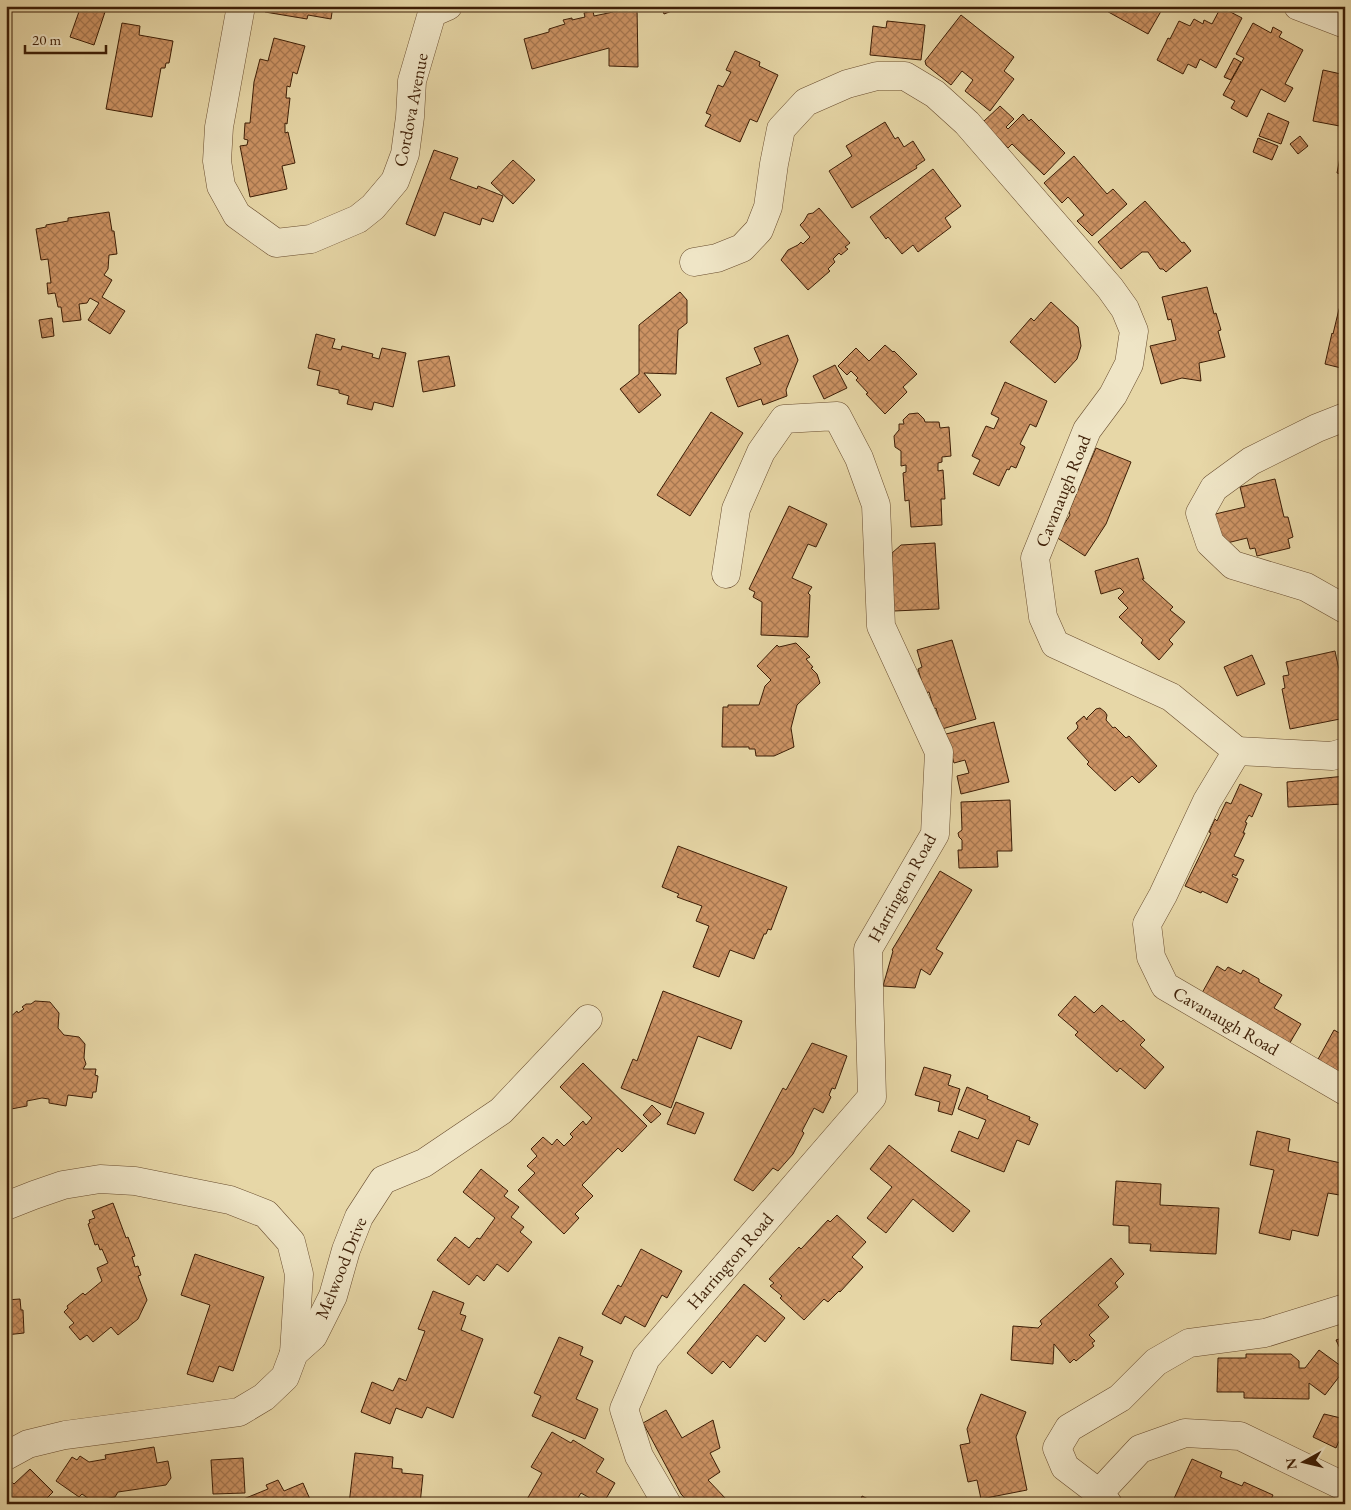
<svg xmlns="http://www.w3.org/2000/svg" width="1351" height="1510" viewBox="0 0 1351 1510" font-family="'EB Garamond',serif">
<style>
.building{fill:url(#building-cross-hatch);stroke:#3d1e06}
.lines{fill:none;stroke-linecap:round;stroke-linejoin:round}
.street-casing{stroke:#684c2e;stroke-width:29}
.street{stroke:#efe5c6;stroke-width:28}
.labels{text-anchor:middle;stroke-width:5;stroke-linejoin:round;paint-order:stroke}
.street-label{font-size:18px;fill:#3d1e06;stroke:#efe5c6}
</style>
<defs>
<pattern id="building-cross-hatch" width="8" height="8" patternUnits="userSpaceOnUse" patternTransform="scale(1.25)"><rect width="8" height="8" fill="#cc9364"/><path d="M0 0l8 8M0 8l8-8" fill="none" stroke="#a77750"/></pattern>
</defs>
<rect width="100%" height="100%" fill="#e7d7a7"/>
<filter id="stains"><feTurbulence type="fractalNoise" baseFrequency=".004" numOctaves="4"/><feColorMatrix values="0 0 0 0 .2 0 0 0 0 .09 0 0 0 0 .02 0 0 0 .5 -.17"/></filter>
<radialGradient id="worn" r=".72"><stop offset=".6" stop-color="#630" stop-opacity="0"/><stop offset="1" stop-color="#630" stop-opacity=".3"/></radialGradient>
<g class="building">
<path d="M81 6H107L94 45 70 37Z"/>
<path d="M266 6H333L331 19 308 15 307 19 265 12Z"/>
<path d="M612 6H637L638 67 609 66V48L532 69 524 39 549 32V29L565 24 563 20 572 18V20L585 17 584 13 593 11 594 16 613 12Z"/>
<path d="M661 6H685L664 14Z"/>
<path d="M1104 6H1164L1148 34 1103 9Z"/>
<path d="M1221 7 1242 18 1216 68 1200 59 1196 68 1188 64 1183 74 1157 60 1168 38 1170 39 1179 21 1190 26 1194 19 1203 24 1204 20 1212 24Z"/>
<path d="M961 15 1014 57 1004 71 1014 79 990 111 965 91 973 80 962 71 951 85 926 65 925 61Z"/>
<path d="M887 21 925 25 921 60 870 55 873 26 886 28Z"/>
<path d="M122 23 140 26 139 35 173 41 169 63H166L165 68H161L152 117 106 109Z"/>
<path d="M1253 23 1271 33 1273 27 1282 32 1279 37 1303 50 1285 84 1293 88 1285 102 1261 89 1247 117 1231 108 1235 101 1223 95 1244 58 1236 54Z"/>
<path d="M274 38 305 46 297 74 293 72 290 87 287 86 286 98H290L287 124 285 123V133L288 132 295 163 282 166 287 189 250 197 240 146 247 145 248 140 244 139 245 123H250L254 82 260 59 268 61Z"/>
<path d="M735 51 760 62 759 66 778 75 757 122 750 119 740 142 705 126 711 115 706 113 718 85 723 87 731 72 726 70Z"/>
<path d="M1234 58 1241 62 1231 80 1224 77Z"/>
<path d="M1323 70 1341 74 1339 87 1345 88V127L1313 121Z"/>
<path d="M1000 106 1014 119 1006 127 1008 129 1023 114 1029 121 1031 119 1065 153 1044 175 1012 144 1008 148 983 122Z"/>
<path d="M1268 113 1289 122 1281 144 1259 136Z"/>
<path d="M885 122 895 139 898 137 904 147 913 141 925 160 916 166 917 168 852 208 829 171 852 156 846 146Z"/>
<path d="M1300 136 1308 146 1298 154 1290 144Z"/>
<path d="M1258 138 1278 146 1272 160 1253 152Z"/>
<path d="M1342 147 1345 148V175L1337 173Z"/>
<path d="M434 150 458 158 450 179 477 189 478 186 503 196 493 222 482 218 480 225 444 212 435 236 406 224Z"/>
<path d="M1074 156 1107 194 1113 189 1127 204 1092 236 1077 221 1084 215 1068 197 1062 203 1044 183Z"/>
<path d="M513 160 535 180 513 204 491 183Z"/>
<path d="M933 169 961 206 945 218 951 227 918 252 913 245 902 254 888 237 886 239 870 217Z"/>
<path d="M1145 201 1182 243 1184 242 1191 251 1166 272 1163 269H1160L1148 252H1142L1121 269 1098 242Z"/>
<path d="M819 208 850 243 845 247 848 249 841 255 839 253 833 259 835 262 828 269 830 271 808 290 781 260 788 250 798 245 801 242 803 244 810 237 800 225 804 221 808 214 813 213Z"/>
<path d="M109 212 112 231H114L117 254 109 255 108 269 104 275 112 280 102 297 125 311 110 334 88 320 99 303 90 298 87 303 79 304 81 320 63 322 61 307H58L55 293 48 294 47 283H51L48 259 41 260 36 229 46 227V225L68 221V218Z"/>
<path d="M1207 287 1214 314 1216 313 1221 330 1218 331 1225 357 1199 363 1201 381 1182 378 1161 384 1150 346 1176 340 1171 319 1168 320 1162 297Z"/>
<path d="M680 292 687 300V323L678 330 676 374 644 373 661 395 639 413 620 389 639 374V325Z"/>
<path d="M1345 298V369L1325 364 1332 333 1333 334 1339 309Z"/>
<path d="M1051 302 1078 327 1081 346 1077 359 1055 383 1010 342 1031 318 1034 321Z"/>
<path d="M52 318 54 336 42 338 39 320Z"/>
<path d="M316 334 335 339 332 348 341 350 342 346 373 354 372 357 379 359 382 348 406 353 393 407 374 402 372 410 347 404 349 396 339 393V390L317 385 320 371 308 368Z"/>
<path d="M788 335 798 360 786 390 787 396 763 405 761 399 738 407 726 378 761 364 754 348Z"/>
<path d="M885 345 893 352 894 351 917 374 903 387 907 392 885 414 866 394 868 393 856 380 858 378 851 371 847 375 838 366 856 348 869 361Z"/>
<path d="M449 356 455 386 423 392 418 361Z"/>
<path d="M835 365 847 388 824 399 813 376Z"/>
<path d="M1005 382 1047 401 1036 427 1030 424 1020 444 1025 447 1016 468 1011 466 1009 470 1007 469 999 486 973 474 980 460 972 456 986 426 994 429 999 418 991 414Z"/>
<path d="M711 412 743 433 690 516 657 495Z"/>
<path d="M918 413 924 419 925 422H939L940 428 949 427 951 456 942 457V462L938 463V471L943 470 945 499H941L942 525 911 527 909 500 905 501 903 473 906 472V465L901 466V451L895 447 894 436 899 430V424H904L903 420 909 414Z"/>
<path d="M1096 448 1131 462 1106 524 1085 556 1056 537 1070 515 1069 511Z"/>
<path d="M1275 479 1284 517H1288L1293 537 1288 539 1290 548 1257 556 1255 548 1250 549 1247 538 1219 545 1211 515 1245 507 1240 487Z"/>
<path d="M789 506 827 524 816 547 808 544 792 578 812 587 808 593 810 595 808 637 761 635 762 602 753 597 755 592 749 589Z"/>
<path d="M935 543 939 609 894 611 892 553 901 545Z"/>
<path d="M1138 558 1144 579H1142L1173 607 1170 610 1185 622 1169 640 1173 644 1159 660 1141 643 1143 640 1119 617 1128 608 1118 598 1124 592 1120 588 1101 594 1095 571Z"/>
<path d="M952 640 976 719 942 729 936 708 934 709 929 692 925 693 918 669 922 667 917 650Z"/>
<path d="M796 643 810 657 806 659 813 667 811 668 817 674 820 683 797 705 791 728 794 747 774 756H756L755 749H749V747H722L723 707H728V705H759L765 686 771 680 757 666 777 645 779 647Z"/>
<path d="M1335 651 1345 698V718L1290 729 1282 689 1285 688 1283 676 1289 675 1286 662Z"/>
<path d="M1252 655 1265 684 1237 696 1224 667Z"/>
<path d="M1100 708 1105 712 1107 715 1106 720 1113 728 1115 727 1126 738 1129 736 1157 766 1139 783 1132 776 1115 791 1087 764 1089 762 1067 738 1077 729 1078 726 1076 723 1084 716 1087 720V718L1096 709Z"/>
<path d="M994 722 1009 782 961 794 957 776 969 773 965 760 954 763 946 734Z"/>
<path d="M1345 776V805L1343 804 1288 807 1287 782Z"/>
<path d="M1240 784 1262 794 1252 817 1249 815 1245 822 1247 823 1243 833H1245L1234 856 1244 860 1236 876 1233 874 1232 876 1238 879 1227 903 1202 891 1201 893 1185 886 1211 833 1209 832 1215 819 1217 821 1226 802 1231 804Z"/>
<path d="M1010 800 1012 851H997L998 867 959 868 958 850H962V840L959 837 958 833 962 830 961 802Z"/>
<path d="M678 846 787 887 771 930 768 929 766 934H764L754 959 730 950 719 977 693 967 709 926 696 921 702 906 677 897 679 894 662 887Z"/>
<path d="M940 871 972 890 936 949 943 953 930 975 921 969 915 988 883 986 893 951 892 950Z"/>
<path d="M1217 966 1225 971 1228 967 1241 974 1243 970 1259 979V982L1282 995 1274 1008 1301 1024 1288 1046 1202 993Z"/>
<path d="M663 991 742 1021 731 1049 698 1036 671 1108 621 1088 633 1059 637 1061Z"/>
<path d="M1075 996 1094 1013 1102 1005 1121 1022 1123 1020 1145 1040 1140 1045 1164 1067 1145 1089 1120 1068 1117 1072 1075 1035 1078 1032 1058 1015Z"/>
<path d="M35 1001 50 1002 59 1013 58 1028 64 1035 79 1037 85 1044 84 1058 86 1064 83 1069H96L95 1075 98 1076 96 1092H93L92 1098 68 1095 66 1106 49 1103V1099L42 1098 27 1101V1106L6 1110V1074L11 1073 6 1066V1045L10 1042 6 1037V1018L9 1021V1018L17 1011 18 1013 24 1009 22 1007 26 1004H31Z"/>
<path d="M1334 1030 1345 1036V1080L1317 1061Z"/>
<path d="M812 1043 847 1056 835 1089 832 1088 829 1095 831 1097 823 1113 814 1108 802 1131 804 1133 793 1154 778 1171 773 1168 753 1191 734 1180 783 1088 786 1090Z"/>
<path d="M583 1063 647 1126 622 1152 618 1148 582 1185 593 1196 575 1214 579 1218 564 1234 518 1190 535 1173 527 1166 537 1156 531 1149 543 1137 552 1145 557 1139 564 1146 573 1137 570 1134 583 1121 586 1125 592 1118 560 1087Z"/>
<path d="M924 1067 951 1075 948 1085 960 1089 952 1115 938 1111 940 1102 915 1095Z"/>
<path d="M967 1087 988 1096 987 1099 1030 1117 1029 1120 1038 1124 1029 1145 1017 1140 1004 1172 951 1151 959 1131 978 1139 986 1120 958 1109Z"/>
<path d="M676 1102 704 1113 695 1134 667 1124Z"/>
<path d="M652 1105 661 1114 651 1123 643 1115Z"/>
<path d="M1257 1131 1290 1139 1288 1151 1345 1164V1196L1328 1193 1318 1236 1292 1230 1290 1240 1259 1233 1274 1170 1250 1165Z"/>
<path d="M889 1145 970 1211 953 1232 913 1199 886 1233 867 1218 892 1187 870 1169Z"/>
<path d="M481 1169 508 1191 504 1196 519 1207 511 1217 524 1227 520 1232 532 1242 508 1272 497 1264 484 1281 477 1275 469 1285 437 1260 455 1237 469 1248 477 1238 480 1239 495 1218 463 1192Z"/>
<path d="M1116 1181 1161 1184 1160 1205 1219 1208 1216 1254 1150 1251 1151 1244 1129 1243V1226L1113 1225Z"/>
<path d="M113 1203 126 1238 128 1237 135 1256 132 1257 135 1267 138 1266 141 1275 138 1276 147 1300 138 1319 118 1335 111 1327 93 1342 87 1335 80 1340 69 1327 74 1323 64 1312 68 1308 67 1306 83 1293 85 1295 102 1281 97 1268 108 1263 102 1249 100 1250 98 1244 95 1245 88 1224 90 1223 89 1220 95 1218 92 1211Z"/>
<path d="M837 1215 866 1242 852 1257 863 1267 840 1292 839 1291 828 1302 824 1299 804 1320 780 1298 782 1296 770 1286 774 1283 769 1279 799 1247 801 1249 828 1220 830 1222Z"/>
<path d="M641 1249 682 1271 667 1298 662 1295 645 1327 625 1316 621 1324 602 1314 618 1285 621 1287Z"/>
<path d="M195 1254 264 1277 233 1371 219 1366 213 1382 187 1374 210 1305 181 1295Z"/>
<path d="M1111 1258 1124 1274 1115 1283 1118 1287 1098 1305 1109 1317 1089 1335 1095 1341 1092 1343 1094 1346 1076 1361 1074 1359 1070 1363 1054 1344 1053 1364 1011 1360 1013 1326 1038 1328 1042 1324 1040 1321Z"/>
<path d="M744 1284 785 1318 765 1342 757 1335 730 1368 723 1361 712 1374 687 1353Z"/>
<path d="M433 1291 464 1303 460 1314 466 1316 461 1330 483 1339 453 1418 427 1407 422 1418 396 1408 390 1424 361 1412 372 1382 393 1391 399 1378 406 1381 425 1331 418 1329Z"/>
<path d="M20 1299 21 1310H23L24 1333 6 1335V1300Z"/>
<path d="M559 1337 583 1347 580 1355 593 1361 576 1399 598 1409 585 1439 532 1416 541 1396 534 1393Z"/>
<path d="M1345 1337V1359L1336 1340Z"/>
<path d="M1319 1350 1345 1369 1325 1395 1309 1383V1399L1244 1398V1392H1217L1218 1358H1246V1354H1291L1299 1361V1368H1305Z"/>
<path d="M981 1394 1026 1412 1016 1437 1027 1490 981 1499 977 1480 968 1482 960 1445 970 1443 967 1429Z"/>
<path d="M666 1410 682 1438 713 1420 720 1448 710 1453 720 1472 708 1480 726 1499 720 1504H690L681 1494 643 1423Z"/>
<path d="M1324 1414 1345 1419V1428L1336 1448 1313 1437Z"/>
<path d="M552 1432 571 1443 573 1440 604 1459 596 1472 615 1483 603 1504H600L581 1493 574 1504 567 1501 565 1504H531L526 1501 542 1473 531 1467Z"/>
<path d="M154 1447 157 1463 168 1461 171 1478 166 1485 118 1492 115 1497 92 1501 82 1494 79 1497 56 1481 72 1457 77 1460 80 1456 89 1462 106 1459 105 1455Z"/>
<path d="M355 1453 393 1457 392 1468 402 1469V1473L423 1475 420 1504H349Z"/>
<path d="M243 1458 245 1493 213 1494 211 1460Z"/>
<path d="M1192 1459 1222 1472 1220 1477 1242 1486 1244 1482 1273 1495 1269 1504 1172 1503Z"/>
<path d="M30 1469 53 1492 41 1504H6V1480L8 1478 14 1484Z"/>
<path d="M278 1480 284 1491 303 1483 312 1504H242L241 1500 268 1489 266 1485Z"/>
<path d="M862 1496 878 1504H859Z"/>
</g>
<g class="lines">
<g class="street-casing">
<g id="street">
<path d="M241 6 219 127 217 161 221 186 237 215 276 243 311 239 358 219 373 207 395 181 405 154 410 117 412 81 432 13 448 6"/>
<path d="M1298 6 1345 24"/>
<path d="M694 262 717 258 742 248 759 230 768 207 774 164 781 129 806 102 847 84 877 76H905L935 94 967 123 1110 288 1125 309 1134 331 1129 364 1113 395 1087 430 1035 558 1043 617 1055 644 1171 697 1237 751 1207 801 1163 895 1147 924 1151 957 1165 986 1345 1091"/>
<path d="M1345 417 1317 428 1251 461 1214 488 1200 513 1210 543 1233 565 1306 587 1345 609"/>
<path d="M1237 751 1332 756 1345 752"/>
<path d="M6 1206 34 1195 63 1185 100 1179 135 1181 230 1200 266 1214 291 1242 299 1274 294 1353"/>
<path d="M6 1456 28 1444 65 1435 239 1412 264 1397 285 1377 294 1353 313 1336 333 1296 346 1250 359 1217 383 1180 424 1163 501 1111 588 1019"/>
<path d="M1099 1493 1140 1449 1185 1433 1240 1436 1345 1487"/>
<path d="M667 1504 639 1456 624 1409 646 1358 872 1097 868 949 935 834 939 752 881 626 876 505 859 458 837 416 784 419 761 452 736 509 726 574"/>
<path d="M1108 1504 1099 1493 1065 1467 1057 1448 1069 1428 1120 1398 1156 1362 1189 1343 1265 1333 1345 1308"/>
</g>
</g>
<use href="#street" class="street"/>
</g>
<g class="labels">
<g class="street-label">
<text transform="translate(411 110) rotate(-79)" y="6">Cordova Avenue</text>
<text transform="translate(1063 491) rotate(-68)" y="6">Cavanaugh Road</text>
<text transform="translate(902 888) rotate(-61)" y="6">Harrington Road</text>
<text transform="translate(1226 1021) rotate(30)" y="6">Cavanaugh Road</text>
<text transform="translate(730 1261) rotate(-49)" y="6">Harrington Road</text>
<text transform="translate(341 1268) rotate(-68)" y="6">Melwood Drive</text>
</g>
</g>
<rect width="1351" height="1510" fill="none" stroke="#e7d7a7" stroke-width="25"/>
<rect x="8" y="8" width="1336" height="1495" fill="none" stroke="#3d1e06" stroke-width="2.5"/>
<rect x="12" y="12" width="1326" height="1485" fill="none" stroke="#3d1e06"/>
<g transform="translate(1304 1462) rotate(262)" stroke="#efe5c6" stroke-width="4" paint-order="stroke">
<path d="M0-4L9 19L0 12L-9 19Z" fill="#3d1e06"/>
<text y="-8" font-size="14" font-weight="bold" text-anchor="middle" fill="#3d1e06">N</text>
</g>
<path d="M25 45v8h81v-8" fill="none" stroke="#3d1e06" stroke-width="2.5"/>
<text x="32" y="45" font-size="15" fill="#3d1e06" stroke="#efe5c6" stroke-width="4" paint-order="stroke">20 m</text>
<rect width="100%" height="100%" filter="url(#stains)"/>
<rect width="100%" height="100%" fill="url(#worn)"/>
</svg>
